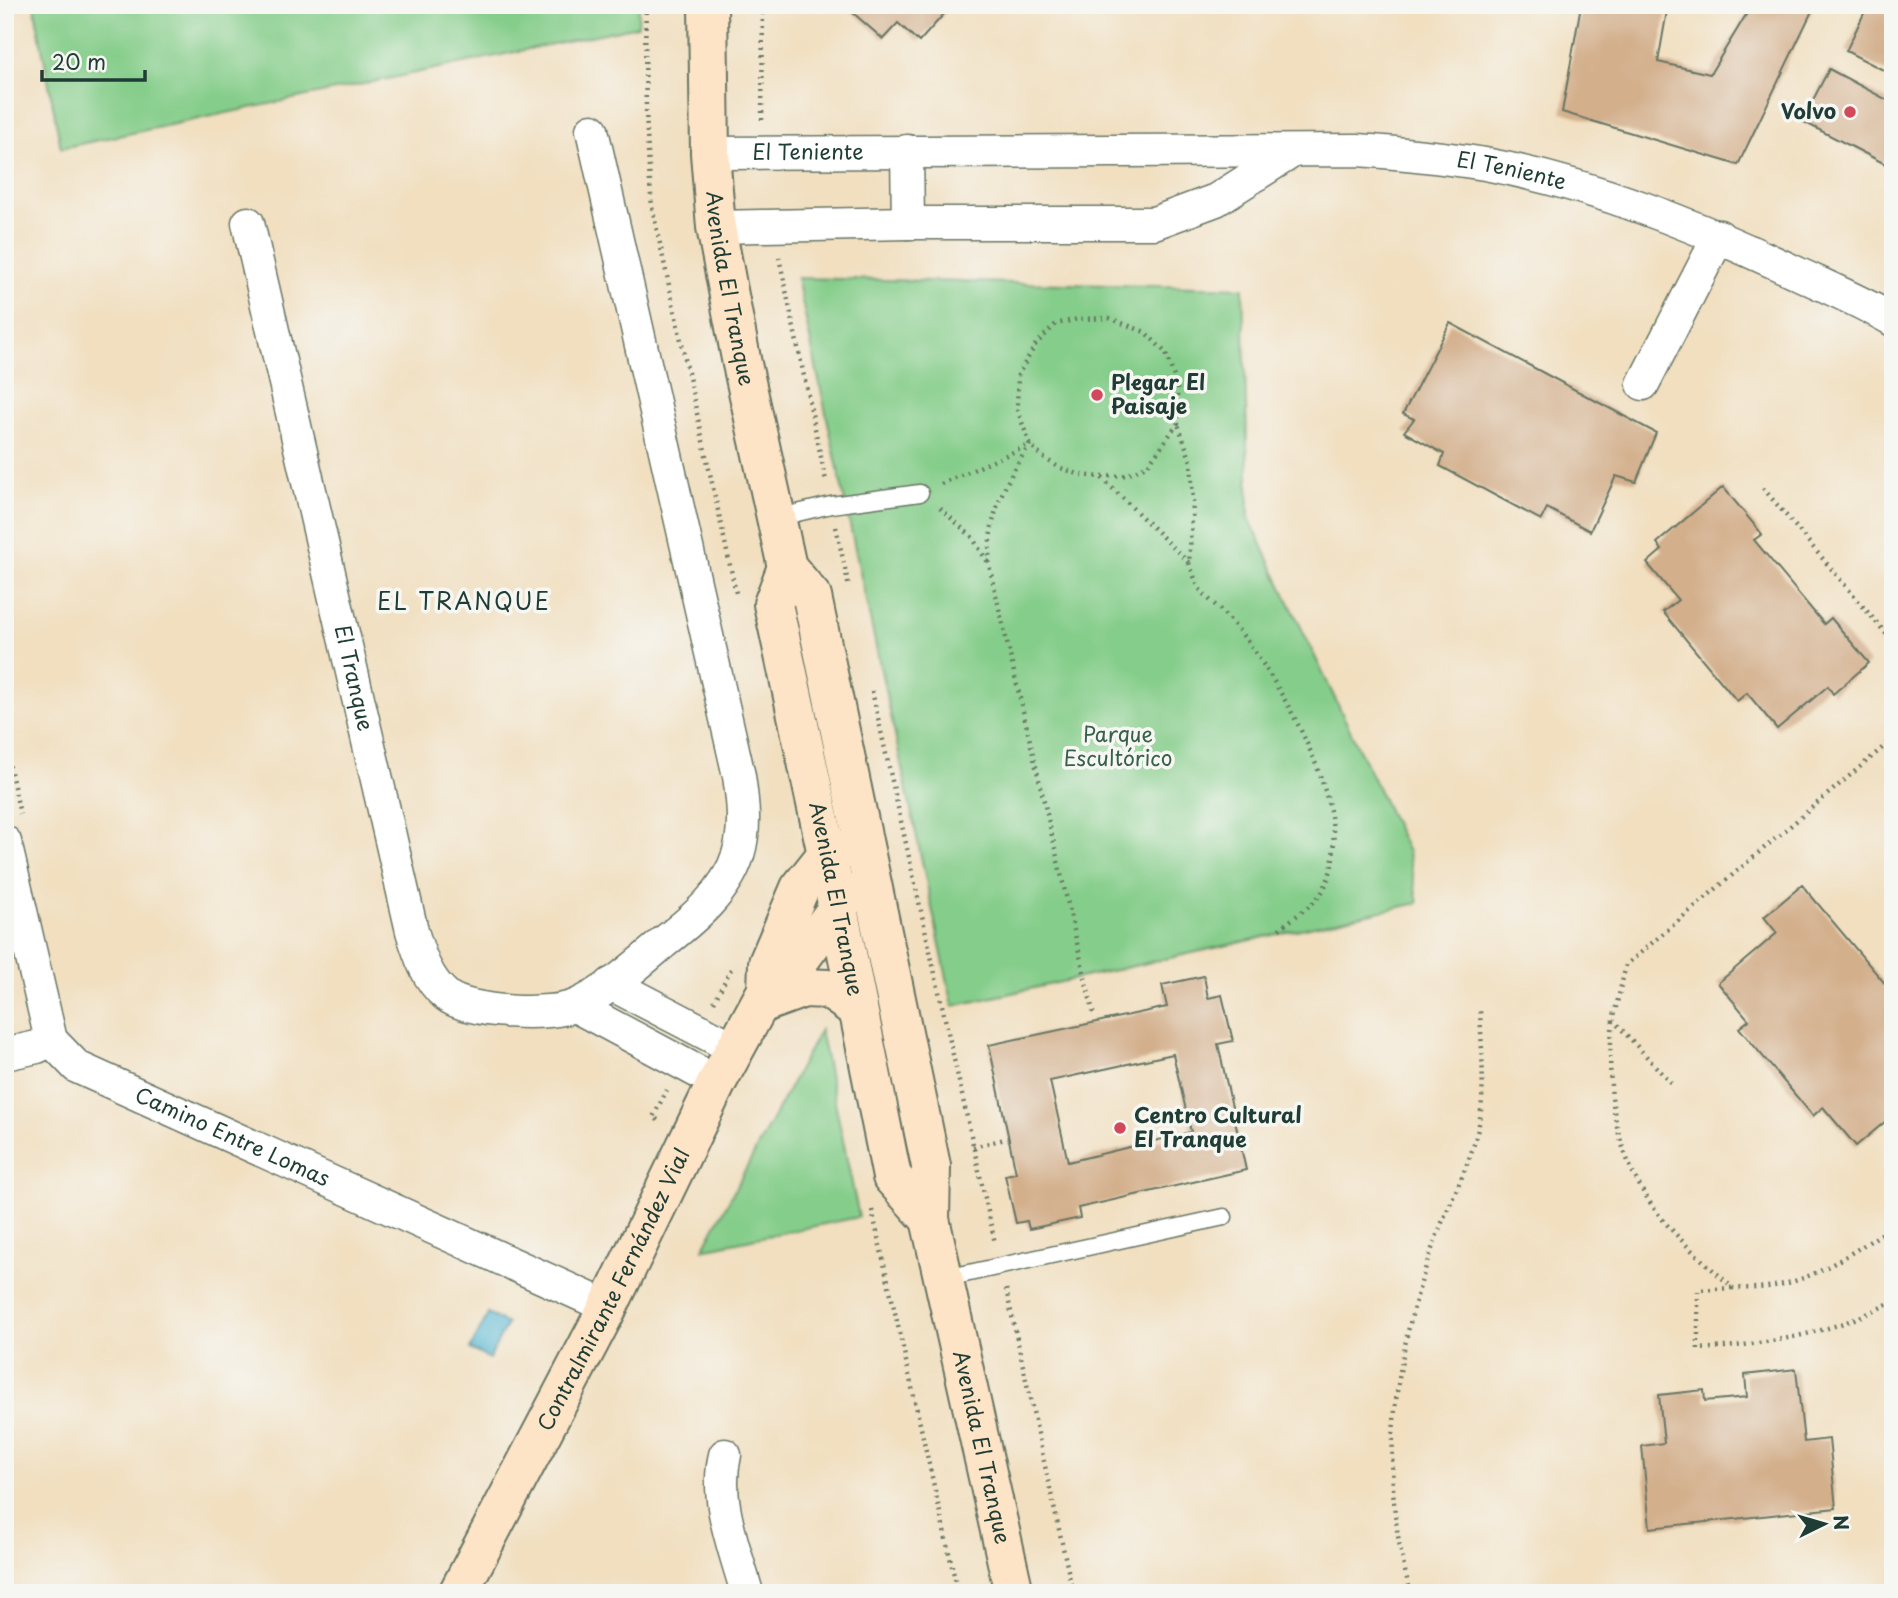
<svg xmlns="http://www.w3.org/2000/svg" width="1898" height="1598" viewBox="0 0 1898 1598" font-family="'Playpen Sans',sans-serif">
<style>
.green{fill:#85cd8a;stroke:#52855f;stroke-width:2}
.water{fill:#54b6d2;stroke:#3a7a83;stroke-width:2}
.building{fill:#d3af8b;fill-rule:evenodd}
.lines{fill:none;stroke-linecap:round;stroke-linejoin:round}
.service-casing{stroke:#687665;stroke-width:19}
.minor-casing{stroke:#687665;stroke-width:35}
.secondary-casing{stroke:#687665;stroke-width:42}
.path{stroke:#687665;stroke-width:4.5;stroke-dasharray:2 5;stroke-linecap:butt}
.service{stroke:#fff;stroke-width:16}
.minor{stroke:#fff;stroke-width:32}
.secondary{stroke:#fee4c6;stroke-width:38}
.poi-dot{fill:#d1495b;stroke:#f6f6f2;stroke-width:2.5}
.labels{text-anchor:middle;stroke-width:7;stroke-linejoin:round;paint-order:stroke}
.poi-label{font-size:21px;font-weight:bold;fill:#1f3d34;stroke:#f6f6f2;text-anchor:start}
.street-label{font-size:21px;fill:#1f3d34;stroke:#f6f6f2}
.park-label{font-size:21px;fill:#38614a;stroke:#f6f6f2}
.neighbourhood-label{font-size:23px;letter-spacing:2px;fill:#1f3d34;stroke:#f6f6f2}
</style>
<rect width="100%" height="100%" fill="#f6f6f2"/>
<filter id="ink" filterUnits="userSpaceOnUse"><feTurbulence type="fractalNoise" baseFrequency=".0143" numOctaves="2"/><feDisplacementMap in="SourceGraphic" scale="14" xChannelSelector="R" yChannelSelector="G"/><feConvolveMatrix kernelMatrix="1 2 1 2 8 2 1 2 1" color-interpolation-filters="sRGB"/></filter>
<filter id="wash" filterUnits="userSpaceOnUse"><feTurbulence type="fractalNoise" baseFrequency=".00686" numOctaves="4" result="noise"/><feDisplacementMap in="SourceGraphic" scale="28" xChannelSelector="R" yChannelSelector="G"/><feGaussianBlur stdDeviation="1.57" result="paint"/><feColorMatrix in="noise" values="0 0 0 0 0 0 0 0 0 0 0 0 0 0 0 0 0 1.4 0 .05"/><feComposite in="paint" operator="in"/></filter>
<g filter="url(#wash)">
<rect width="100%" height="100%" fill="#f1dfc0"/>
<g class="green">
<path d="M34 5H639L638 26 61 148Z"/>
<path d="M797 278 1243 288 1249 518 1408 852 1418 903 953 1006Z"/>
<path d="M820 1030 859 1217 703 1249Z"/>
</g>
<path class="water" d="M488 1314 507 1324 489 1359 470 1349Z"/>
<g id="blocks">
<g class="building">
<path d="M844 5H952L919 42 898 23 883 39Z"/>
<path d="M1581 5H1668L1658 62 1710 74 1752 5H1805L1813 9 1738 165 1562 112Z"/>
<path d="M1868 5H1893V75L1846 51Z"/>
<path d="M1829 69 1893 103V168L1802 121Z"/>
<path d="M1450 323 1656 433 1636 482 1616 476 1590 531 1547 508 1541 520 1440 466 1444 454 1404 432 1414 419 1403 414Z"/>
<path d="M1723 487 1762 534 1754 540 1824 624 1831 618 1869 663 1833 694 1828 686 1777 729 1747 693 1737 701 1663 612 1678 600 1647 563 1662 550 1657 543Z"/>
<path d="M1802 885 1893 993V1115L1856 1146 1823 1107 1813 1116 1739 1028 1749 1020 1718 983 1777 933 1764 917Z"/>
<path d="M1204 976 1208 998 1222 995 1233 1041 1218 1044 1246 1170 1078 1208 1080 1218 1029 1229 1027 1221 1016 1223 1005 1175 1016 1173 989 1045 1167 1007 1162 985ZM1173 1054 1191 1132 1068 1162 1050 1081Z"/>
<path d="M1796 1369 1804 1442 1829 1439 1836 1508 1650 1528 1642 1446 1664 1443 1659 1395 1704 1390 1705 1401 1747 1397 1745 1375Z"/>
</g>
</g>
</g>
<g filter="url(#ink)">
<use href="#blocks" fill-opacity="0" stroke="#687665" stroke-width="2"/>
<g class="lines">
<g class="service-casing">
<g id="service">
<path d="M776 518 831 505 920 493"/>
<path d="M942 1279 1224 1217"/>
</g>
</g>
<g class="minor-casing">
<g id="minor">
<path d="M907 151 908 223"/>
<path id="s1" d="M710 153 1357 150C1400 153 1442 157 1485 164 1593 184 1697 226 1797 273 1829 288 1862 302 1893 320"/>
<path id="s2" d="M248 223 412 931C419 954 427 980 447 996 470 1013 550 1017 577 1005 608 991 637 965 663 943 693 919 726 893 738 855 746 829 743 803 739 776L592 130"/>
<path d="M716 227 908 223H1154L1216 200 1293 151"/>
<path d="M1643 384 1719 236"/>
<path id="s3" d="M5 842 51 1040 77 1067 608 1307"/>
<path d="M611 984 734 1048"/>
<path d="M575 1006 717 1082"/>
<path d="M5 1054 37 1047 51 1040"/>
<path d="M725 1455C714 1500 735 1549 747 1593"/>
</g>
</g>
<g class="secondary-casing">
<g id="secondary">
<path id="s4" d="M708 5 710 153 716 227 742 364 787 567 812 597 931 1166 930 1219 1014 1593"/>
<path id="s5" d="M787 567 773 604 827 854 892 1177 930 1219"/>
<path d="M767 990 784 981 848 894"/>
<path d="M763 1003 804 988 828 989 858 1010"/>
<path id="s6" d="M458 1593 608 1307 717 1082 767 990 768 963 800 888 827 854 863 845"/>
</g>
</g>
<g class="path">
<path d="M646 5C644 73 646 139 652 207L736 593"/>
<path d="M762 120 763 5"/>
<path d="M779 257 826 481"/>
<path d="M1109 318 1145 332 1166 353 1177 386 1178 423 1148 465 1127 475 1101 477 1081 475 1058 467 1041 456 1030 444 1017 409 1018 375 1036 344 1056 324 1078 319Z"/>
<path d="M1030 444C1003 485 988 516 989 565L1094 1016"/>
<path d="M1102 478 1189 563 1193 503 1191 462 1178 424"/>
<path d="M941 484 1029 445"/>
<path d="M1763 488 1893 642"/>
<path d="M940 508 972 537 989 564"/>
<path d="M836 527 849 587"/>
<path d="M1189 563C1193 572 1196 585 1202 592 1209 600 1218 607 1225 615 1236 626 1246 639 1255 652 1293 708 1361 826 1322 892 1315 904 1290 920 1278 930"/>
<path d="M872 691 995 1243"/>
<path d="M5 745 20 814"/>
<path d="M714 1002 731 969"/>
<path d="M1613 1021C1604 1093 1616 1164 1664 1221 1685 1246 1710 1267 1733 1288 1803 1292 1836 1261 1893 1227"/>
<path d="M1671 1083 1613 1020 1626 965 1893 739"/>
<path d="M658 1120 653 1117 667 1090"/>
<path d="M973 1147 1009 1138"/>
<path d="M872 1210 958 1593"/>
<path d="M1732 1288 1698 1290V1349C1765 1345 1833 1334 1893 1301"/>
<path d="M1006 1289 1073 1593"/>
<path d="M1411 1593C1376 1476 1394 1356 1434 1243 1448 1204 1471 1165 1479 1124 1486 1086 1481 1045 1480 1007"/>
</g>
<use href="#service" class="service"/>
<use href="#minor" class="minor"/>
<use href="#secondary" class="secondary"/>
</g>
</g>
<g class="poi-dot">
<circle cx="1850" cy="112" r="7"/>
<circle cx="1097" cy="395" r="7"/>
<circle cx="1120" cy="1128" r="7"/>
</g>
<g class="labels">
<g class="poi-label">
<text x="1836" y="119" text-anchor="end">Volvo</text>
<text x="1111" y="390">Plegar El<tspan x="1111" dy="24">Paisaje</tspan></text>
<text x="1134" y="1123">Centro Cultural<tspan x="1134" dy="24">El Tranque</tspan></text>
</g>
<g class="street-label">
<text dy="7" stroke="none"><textPath href="#s1" startOffset="98">El Teniente</textPath></text>
<text dy="7" stroke="none"><textPath href="#s1" startOffset="803">El Teniente</textPath></text>
<text dy="7" stroke="none"><textPath href="#s4" startOffset="285">Avenida El Tranque</textPath></text>
<text dy="7" stroke="none"><textPath href="#s2" startOffset="467">El Tranque</textPath></text>
<text dy="7" stroke="none"><textPath href="#s5" startOffset="341">Avenida El Tranque</textPath></text>
<text dy="7" stroke="none"><textPath href="#s3" startOffset="411">Camino Entre Lomas</textPath></text>
<text dy="7" stroke="none"><textPath href="#s6" startOffset="341">Contralmirante Fernández Vial</textPath></text>
<text dy="7" stroke="none"><textPath href="#s4" startOffset="1477">Avenida El Tranque</textPath></text>
</g>
<g class="park-label">
<text x="1118" y="742">Parque<tspan x="1118" dy="24">Escultórico</tspan></text>
</g>
<g class="neighbourhood-label">
<text x="464" y="610">EL TRANQUE</text>
</g>
</g>
<rect width="1898" height="1598" fill="none" stroke="#f6f6f2" stroke-width="28"/>
<g transform="translate(1824 1524) rotate(85)" stroke="#f6f6f2" stroke-width="5" paint-order="stroke">
<path d="M0-5L12 26L0 18L-12 26Z" fill="#1f3d34"/>
<text y="-10" font-size="19" font-weight="bold" text-anchor="middle" fill="#1f3d34">N</text>
</g>
<path d="M42 70v10h103v-10" fill="none" stroke="#1f3d34" stroke-width="3.5"/>
<text x="52" y="70" font-size="21" fill="#1f3d34" stroke="#f6f6f2" stroke-width="5" paint-order="stroke">20 m</text>
</svg>
